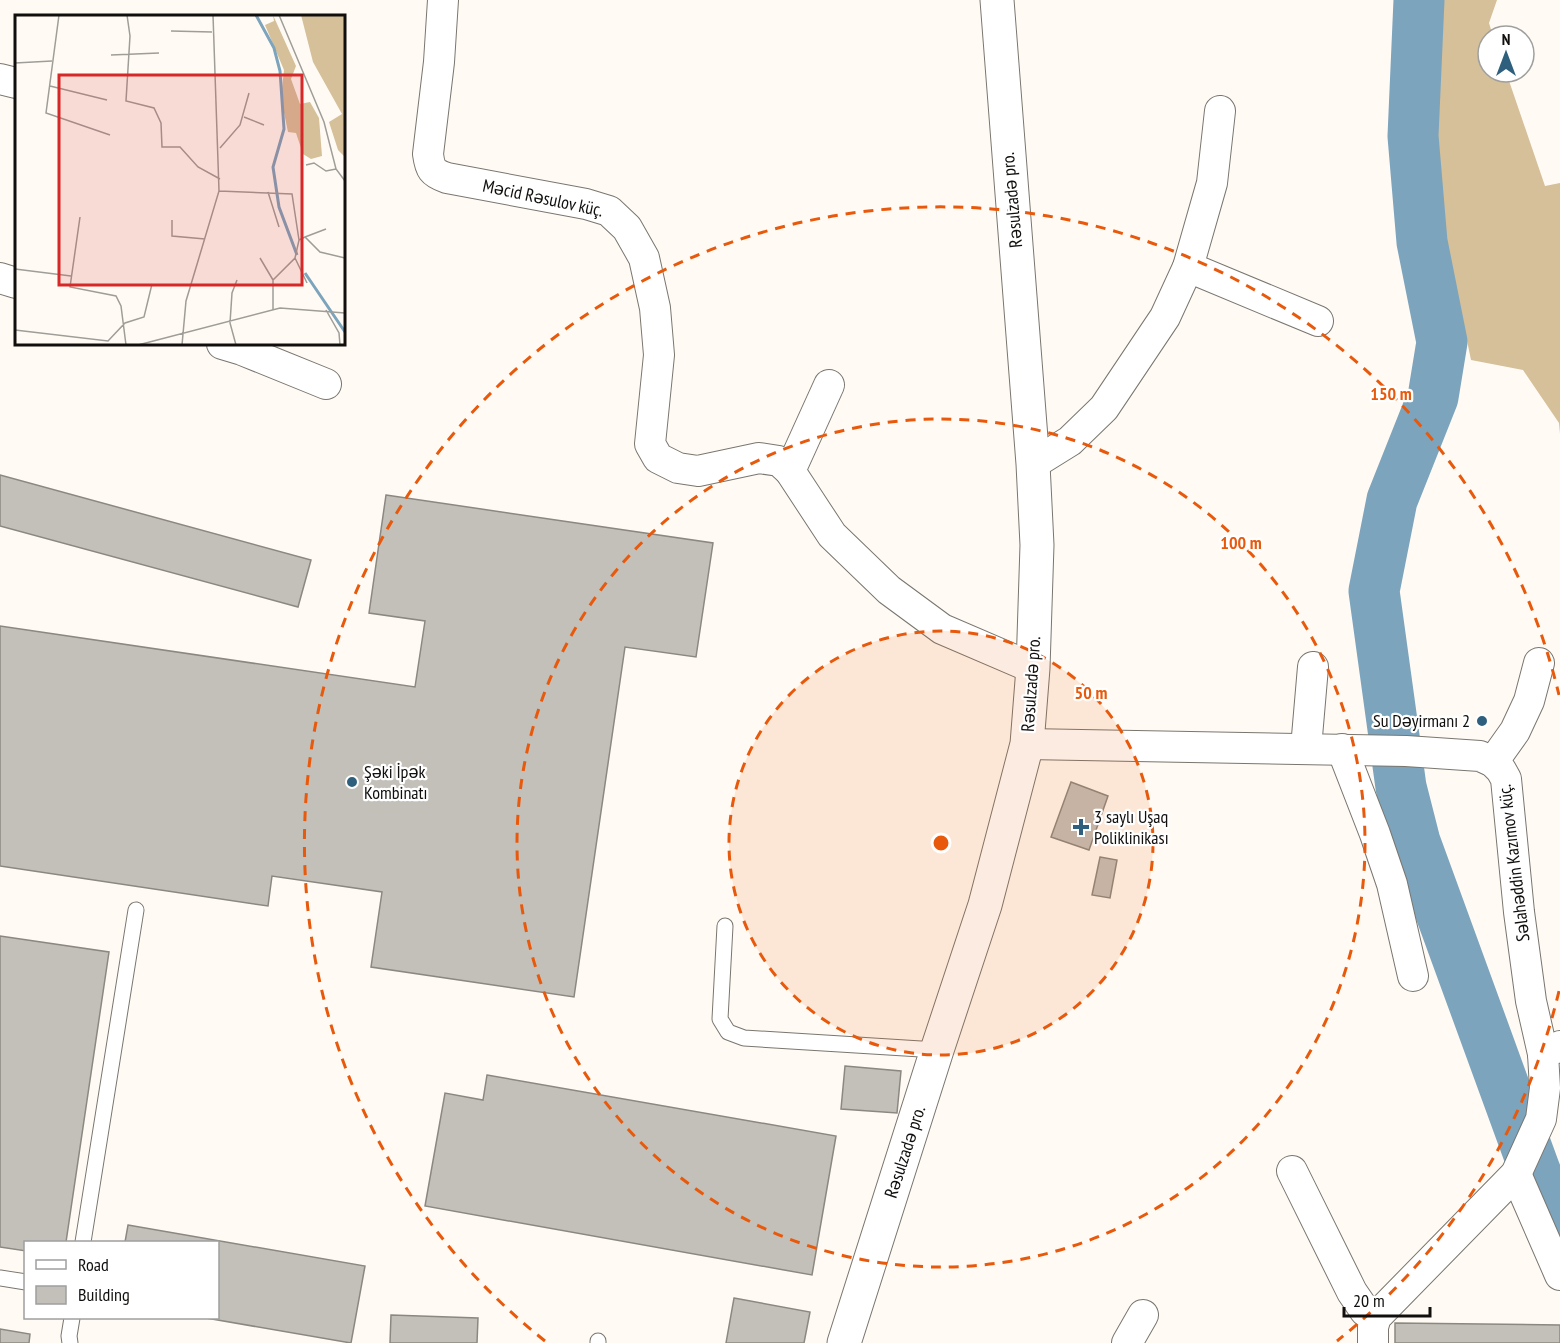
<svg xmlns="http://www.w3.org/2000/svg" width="1560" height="1343" viewBox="0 0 1560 1343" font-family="'PT Sans Narrow',sans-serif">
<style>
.forest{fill:#d5c09a}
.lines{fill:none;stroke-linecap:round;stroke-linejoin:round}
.river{stroke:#7da4bd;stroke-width:51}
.building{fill:#c3c0b9;stroke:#8b8881;stroke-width:1.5}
.service-casing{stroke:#79766f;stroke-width:17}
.minor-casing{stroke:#79766f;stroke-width:32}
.tertiary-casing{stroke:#79766f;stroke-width:35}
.service{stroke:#fff;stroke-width:15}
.minor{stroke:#fff;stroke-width:30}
.tertiary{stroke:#fff;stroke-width:33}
.ring{fill:none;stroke:#e8590c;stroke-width:3;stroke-dasharray:10 8}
.poi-dot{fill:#2e607d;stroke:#fff;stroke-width:2}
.labels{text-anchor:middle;stroke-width:4.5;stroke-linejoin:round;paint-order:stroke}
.street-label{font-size:18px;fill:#100f0d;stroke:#fff}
.poi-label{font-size:18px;fill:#100f0d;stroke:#fff;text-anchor:start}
.inset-river{fill:none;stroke:#7da4bd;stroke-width:3}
.inset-road{fill:none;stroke:#9f9d98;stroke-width:1.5}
.view{fill:#d62828;fill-opacity:0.15;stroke:#d62828;stroke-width:3}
.inset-edge{fill:none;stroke:#100f0d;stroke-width:3}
.centre{fill:#e8590c;stroke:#fff;stroke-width:3}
.ring-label{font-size:18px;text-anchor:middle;font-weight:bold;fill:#e8590c;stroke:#fff;stroke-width:4.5;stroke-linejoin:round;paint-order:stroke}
</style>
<rect width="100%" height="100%" fill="#fffbf4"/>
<path class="forest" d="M1441 0H1497L1489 23 1493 36H1488V72H1506L1545 186 1560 183V434L1559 423 1523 370 1471 360 1427 146 1440 33Z"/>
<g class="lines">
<path class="river" d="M1419 0 1413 136 1422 242 1442 342 1433 397 1392 500 1374 591 1401 787 1415 842 1535 1171 1560 1230"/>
</g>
<g class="building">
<path d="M0 475 311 560 298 607 0 526Z"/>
<path d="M386 495 713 543 696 657 625 647 574 997 371 967 382 892 272 876 268 906 0 866V626L415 687 425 621 369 613Z"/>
<path d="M1071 782 1108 796 1089 850 1051 837Z"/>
<path d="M1100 857 1117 860 1110 898 1092 895Z"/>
<path d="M0 936 109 952 66 1242H26V1251L0 1247Z"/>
<path d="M845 1066 901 1071 897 1113 841 1109Z"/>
<path d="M487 1075 836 1136 812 1275 425 1206 445 1093 483 1100Z"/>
<path d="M128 1225 365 1266 351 1343 206 1318H218V1242H125Z"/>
<path d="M734 1298 810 1312 804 1343H726Z"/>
<path d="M391 1315 478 1318 477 1343H390Z"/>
<path d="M1395 1323 1560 1325V1343H1395Z"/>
<path d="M0 1329 30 1334 29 1343H0Z"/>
</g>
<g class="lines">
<g class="service-casing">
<g id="service">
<path d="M725 926 720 1019 728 1032 744 1038 937 1050"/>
<path d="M83 1242 136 910"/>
<path d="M0 1278 26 1282"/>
<path d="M70 1343 69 1336 72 1318"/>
<path d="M598 1343V1341"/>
</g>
</g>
<g class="minor-casing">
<g id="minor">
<path d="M443 0 439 62 428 154C430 169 432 173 447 178L586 204 609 211 627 228 644 258 655 308 659 355 650 444 658 458 678 468 698 471 759 458 779 461 790 471 832 535 889 590 942 629 1033 668"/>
<path d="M0 79 16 83"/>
<path d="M1188 267 1318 321"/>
<path d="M0 278 16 283"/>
<path d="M222 344 242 350 326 384"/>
<path d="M1033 464 1070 441 1104 408 1165 317 1188 267 1212 183 1220 111"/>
<path d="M790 471 829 385"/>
<path d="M1027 744 1406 751 1480 756 1493 762 1501 770 1506 779 1519 912 1531 1001 1543 1054"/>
<path d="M1306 748 1313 667"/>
<path d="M1342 749 1375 834 1392 884 1413 976"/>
<path d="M1493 762 1515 731 1529 701 1539 663"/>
<path d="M1292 1171 1352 1292 1365 1311 1376 1317"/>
<path d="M1516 1174 1560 1275"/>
<path d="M1127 1343 1143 1315"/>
<path d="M1373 1343V1327L1376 1317 1516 1174 1541 1119 1545 1088 1543 1054 1560 1046"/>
</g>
</g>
<g class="tertiary-casing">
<path id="tertiary" d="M844 1343 937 1050 985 905 1027 744 1033 668 1037 545 1033 464 997 0"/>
</g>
<use href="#service" class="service"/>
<use href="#minor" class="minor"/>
<use href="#tertiary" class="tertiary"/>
</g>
<circle cx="941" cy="843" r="212" fill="#e8590c" fill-opacity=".12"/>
<g class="ring">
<circle cx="941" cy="843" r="212"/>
<circle cx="941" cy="843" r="424"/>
<path d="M1559 991A636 636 0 0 1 1337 1341M545 1341A636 636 0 1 1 1559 695"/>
</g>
<g class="poi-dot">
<circle cx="1482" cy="721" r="6"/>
<circle cx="352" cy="782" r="6"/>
<path d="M1078 818h6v6h6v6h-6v6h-6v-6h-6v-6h6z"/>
</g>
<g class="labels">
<g class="street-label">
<text transform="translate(543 198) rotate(12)" y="6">Məcid Rəsulov küç.</text>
<text transform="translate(1012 200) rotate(-95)" y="6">Rəsulzadə pro.</text>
<text transform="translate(1031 684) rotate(-86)" y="6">Rəsulzadə pro.</text>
<text transform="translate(1514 863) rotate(-97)" y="6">Səlahəddin Kazımov küç.</text>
<text transform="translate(905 1152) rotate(-72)" y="6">Rəsulzadə pro.</text>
</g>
<g class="poi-label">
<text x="1470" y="727" text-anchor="end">Su Dəyirmanı 2</text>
<text x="364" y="778">Şəki İpək<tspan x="364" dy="21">Kombinatı</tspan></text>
<text x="1094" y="823">3 saylı Uşaq<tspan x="1094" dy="21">Poliklinikası</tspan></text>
</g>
</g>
<g transform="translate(15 15)">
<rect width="330" height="330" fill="#fffbf4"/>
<path d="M258 0 281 51 276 64 285 89 295 87 304 103 307 141 296 144 288 139 281 118 273 117 266 83 269 55 250 10 259 6ZM286 0H330V142L323 135 314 107 327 99 298 47Z" fill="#d5c09a"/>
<path class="inset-river" d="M241 0 259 33 265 56 269 114 258 152 264 192 282 240M290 258 330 317"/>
<path class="inset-road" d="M44 0 31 98 95 120M112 0 115 21 111 86 139 93 146 108 147 132H165L183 152 205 164M264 0 309 107 321 154 330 166M156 16 197 17M96 40 144 38M0 48 37 46M35 71 92 85M229 102 249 110M205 133 225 110 234 78M291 150 299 148 311 156 321 154M204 176 277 179 284 225M253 177 264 212M65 202 55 272 101 281 106 291 111 330M157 205V221L190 224M290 222 311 214M245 243 258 265M280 243 292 268M0 254 56 261M258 295V265L280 243 284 225 290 222 305 237 330 243M311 295 324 318 325 330M0 315 93 326 110 308 129 302 137 269M123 330 265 293 330 298M167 330 171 286 204 176 198 0M221 330 215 308 217 278 222 265"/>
<path class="view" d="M44 60H287V270H44Z"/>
<rect width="330" height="330" class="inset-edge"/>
</g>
<circle cx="941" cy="843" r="9" class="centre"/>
<g class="ring-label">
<text x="1391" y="400">150 m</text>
<text x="1241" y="549">100 m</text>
<text x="1091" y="699">50 m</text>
</g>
<rect x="24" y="1241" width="195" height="78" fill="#ffffff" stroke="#9f9f9e" stroke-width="1.5"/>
<rect x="36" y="1260" width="30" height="9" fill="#ffffff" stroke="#9f9f9e" stroke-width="1.5"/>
<text x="78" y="1271" font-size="18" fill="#100f0d">Road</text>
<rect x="36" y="1286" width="30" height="18" fill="#c3c0b9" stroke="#9f9f9e" stroke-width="1.5"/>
<text x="78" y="1301" font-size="18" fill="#100f0d">Building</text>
<g transform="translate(1506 54)"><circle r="28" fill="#ffffff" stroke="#9f9f9e" stroke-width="1.5"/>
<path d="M0-4.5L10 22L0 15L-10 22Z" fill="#2e607d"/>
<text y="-9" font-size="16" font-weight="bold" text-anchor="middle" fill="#100f0d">N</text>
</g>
<path d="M1344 1307v9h86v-9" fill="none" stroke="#100f0d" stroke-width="3"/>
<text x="1353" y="1307" font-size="18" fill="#100f0d" stroke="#ffffff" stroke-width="4.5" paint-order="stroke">20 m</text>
</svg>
